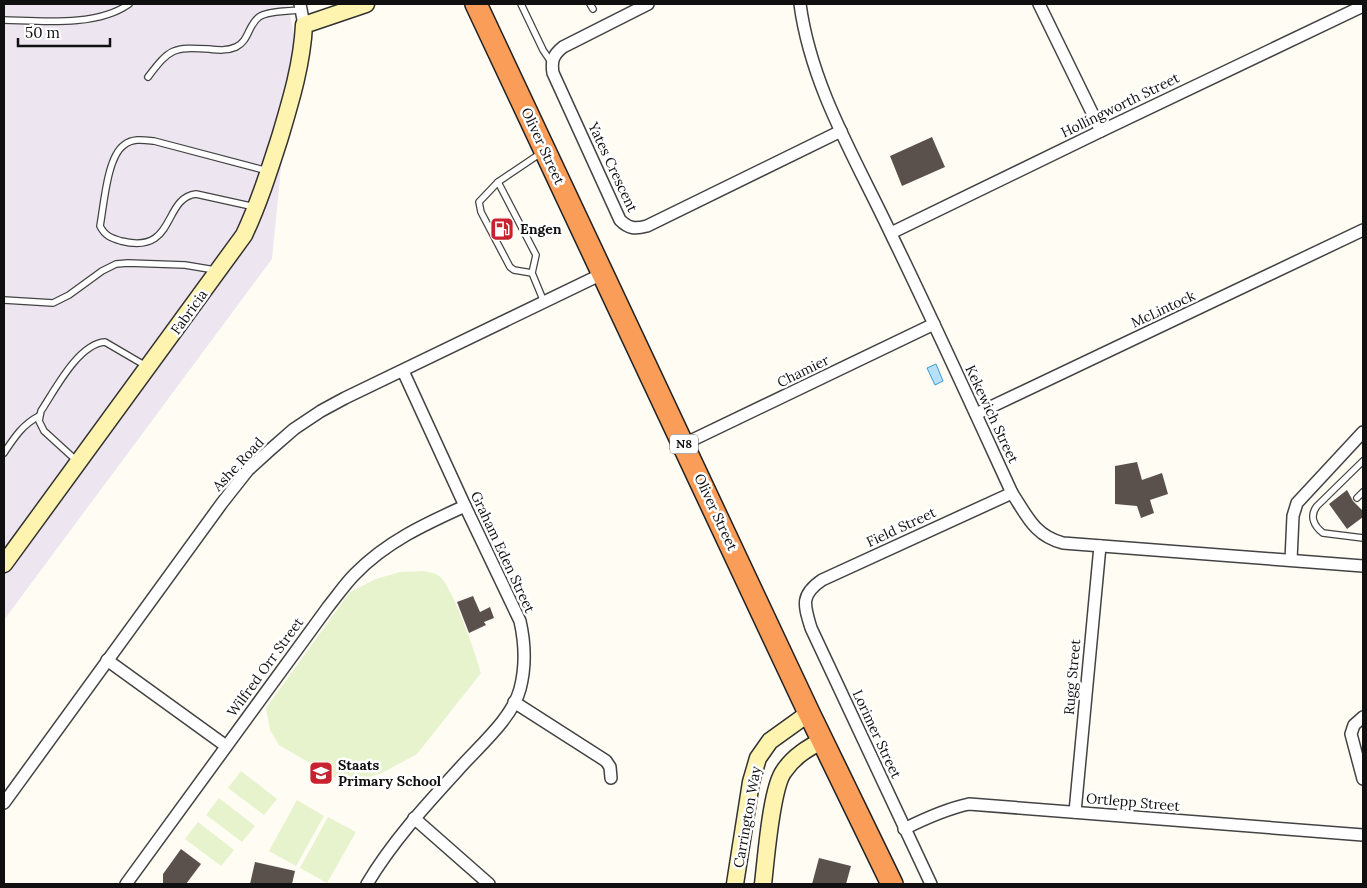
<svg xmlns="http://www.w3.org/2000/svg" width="1367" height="888" viewBox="0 0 1367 888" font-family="Lora,serif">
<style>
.industrial{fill:#ede5ef}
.pitch{fill:#e7f3cd}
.water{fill:#b6e1f8;stroke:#3b9ad2}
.building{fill:#5a514c}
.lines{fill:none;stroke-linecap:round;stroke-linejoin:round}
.lane-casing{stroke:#434343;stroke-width:8}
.street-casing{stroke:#434343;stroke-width:14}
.secondary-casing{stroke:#323232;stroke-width:19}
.highway-casing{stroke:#212121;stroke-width:24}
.lane{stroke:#fff;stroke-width:5.5}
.street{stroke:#fff;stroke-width:11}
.secondary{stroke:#fff4af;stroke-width:16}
.highway{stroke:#f99d58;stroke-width:21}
.labels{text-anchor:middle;stroke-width:5;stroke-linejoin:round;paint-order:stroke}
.shield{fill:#fff;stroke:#585858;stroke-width:1}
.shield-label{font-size:12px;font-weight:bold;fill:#101010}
.street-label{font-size:14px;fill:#101010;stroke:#fff}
.poi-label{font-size:14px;font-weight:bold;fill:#101010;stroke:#fff;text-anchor:start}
</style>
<rect width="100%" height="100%" fill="#fffcf4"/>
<path class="industrial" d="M4 4H288L294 36 272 259 4 620Z"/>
<g class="pitch">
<path d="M424 571C428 572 435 573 439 576 452 585 476 655 481 673L417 754 382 773 366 778 339 780 279 745 270 730 266 708 350 592 376 579 400 572Z"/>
<path d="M241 771 277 799 264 815 228 788Z"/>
<path d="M219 798 255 826 242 842 206 815Z"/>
<path d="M297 800 324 816 296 866 269 851Z"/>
<path d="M328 817 356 832 327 883 300 868Z"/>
<path d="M198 822 234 850 221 866 185 839Z"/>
</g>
<path class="water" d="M936 364 943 381 935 385 927 368Z"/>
<g class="building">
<path d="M932 137 945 167 902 186 890 156Z"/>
<path d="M1137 462 1142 480 1162 473 1168 494 1150 500 1154 513 1141 518 1137 506 1115 504V466Z"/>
<path d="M1347 490 1353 501 1363 511V517L1347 529 1329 504Z"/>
<path d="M473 596 480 612 490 607 494 618 484 622 486 625 469 633 457 602Z"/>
<path d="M181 849 201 864 186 884H163V874Z"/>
<path d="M819 858 851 866 846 884H812Z"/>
<path d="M255 862 295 871 292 884H250Z"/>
</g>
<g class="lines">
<g class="lane-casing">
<g id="lane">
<path d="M521 4 543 50 551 62"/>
<path d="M590 4 593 9"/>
<path d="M4 20C41 21 97 27 129 4"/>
<path d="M148 77C170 48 173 47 209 49 218 50 227 51 236 47 249 41 248 25 259 17 267 11 291 11 301 10"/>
<path d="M498 182 536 255 532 273 544 302"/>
<path d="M255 207 196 194C162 198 177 255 121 241 111 238 105 236 100 226 104 205 107 157 124 145 133 138 144 140 154 141L268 171"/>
<path d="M532 273 514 270 510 267 481 212 479 202 498 182 541 153"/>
<path d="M4 300 53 303 69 295 102 271 116 264 128 263 185 265 215 270"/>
<path d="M4 453C14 438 22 425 39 416"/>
<path d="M1363 461 1317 506C1309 516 1314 526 1323 533L1363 538"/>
<path d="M78 462 44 431 39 421 41 411C55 390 78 344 105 342L146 366"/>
<path d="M1357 498 1363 492"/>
</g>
</g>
<g class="street-casing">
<g id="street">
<path d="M300 4 304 25"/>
<path d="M648 4 563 47C553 55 551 61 553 73L620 220C629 229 635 229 647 226L841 131"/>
<path d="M800 4C811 86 855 158 890 232 932 318 972 406 1012 493 1027 516 1035 536 1063 543L1363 566"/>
<path d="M1039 4 1101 131"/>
<path d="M891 233 1101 131 1363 6"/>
<path d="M976 414 1363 230"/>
<path d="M684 444 934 324"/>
<path d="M1291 560 1293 516 1297 503 1363 432"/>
<path d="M107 660 226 746"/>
<path d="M514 702 606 761 610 767 611 778"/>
<path d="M1363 717 1354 725 1351 734 1363 779"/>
<path d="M4 803 222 503 248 470 270 450 294 429 321 411 345 398 604 273"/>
<path d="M1075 812 1100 546"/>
<path d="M414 818 489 884"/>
<path d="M904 829C926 818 946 809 969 804L1363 835"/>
<path d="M126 884 328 607C337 596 345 584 355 574 386 542 425 524 465 506"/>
<path d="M367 884C392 842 425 806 458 770 478 747 512 719 520 689 526 666 525 643 520 621L465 506 403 371"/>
<path d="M931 884 811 628C804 605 800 595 822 580L1012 493"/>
</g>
</g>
<g class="secondary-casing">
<g id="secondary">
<path d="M4 564 244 235C259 203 269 171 280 137 291 100 302 64 304 25L366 4"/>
<path d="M735 884 751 782 758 758 770 741 809 713"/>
<path d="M763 884C766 860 771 788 784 771 794 756 808 748 823 740"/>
</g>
</g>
<g class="highway-casing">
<path id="highway" d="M476 4 809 713 892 884"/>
</g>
<use href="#lane" class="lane"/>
<use href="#street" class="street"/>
<use href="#secondary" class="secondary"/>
<use href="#highway" class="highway"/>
</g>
<defs>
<g id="fuel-square" transform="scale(1.25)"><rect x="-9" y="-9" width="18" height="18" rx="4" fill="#c7222e" stroke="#fff"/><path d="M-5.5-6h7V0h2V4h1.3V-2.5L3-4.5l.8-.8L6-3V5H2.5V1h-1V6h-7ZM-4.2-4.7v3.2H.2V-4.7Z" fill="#fff"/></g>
<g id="school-square" transform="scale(1.25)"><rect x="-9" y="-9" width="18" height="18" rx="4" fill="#c7222e" stroke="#fff"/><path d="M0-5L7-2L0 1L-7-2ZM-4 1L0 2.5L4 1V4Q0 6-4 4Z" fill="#fff"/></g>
</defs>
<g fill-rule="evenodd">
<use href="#fuel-square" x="502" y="229"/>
<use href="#school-square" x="321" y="773"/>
</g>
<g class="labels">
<rect class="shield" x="670" y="434.5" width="28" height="19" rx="4"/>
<g class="shield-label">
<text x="684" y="448">N8</text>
</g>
<g class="street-label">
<text transform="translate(1120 105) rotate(-26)" y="5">Hollingworth Street</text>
<text transform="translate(543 146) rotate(65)" y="5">Oliver Street</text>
<text transform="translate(613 167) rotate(65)" y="5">Yates Crescent</text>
<text transform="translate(1163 309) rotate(-25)" y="5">McLintock</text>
<text transform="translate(189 312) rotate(-54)" y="5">Fabricia</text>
<text transform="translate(803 371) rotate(-26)" y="5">Chamier</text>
<text transform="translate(992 414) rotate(65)" y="5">Kekewich Street</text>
<text transform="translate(238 464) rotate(-47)" y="5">Ashe Road</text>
<text transform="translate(716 512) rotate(65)" y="5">Oliver Street</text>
<text transform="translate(901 527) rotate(-25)" y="5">Field Street</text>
<text transform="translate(503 552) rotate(65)" y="5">Graham Eden Street</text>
<text transform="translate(265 667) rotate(-54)" y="5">Wilfred Orr Street</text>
<text transform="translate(1072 677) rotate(-85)" y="5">Rugg Street</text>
<text transform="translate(877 734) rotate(65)" y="5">Lorimer Street</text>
<text transform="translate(1133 802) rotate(5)" y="5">Ortlepp Street</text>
<text transform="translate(747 817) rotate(-80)" y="5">Carrington Way</text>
</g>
<g class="poi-label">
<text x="520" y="234">Engen</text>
<text x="338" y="770">Staats<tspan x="338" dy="16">Primary School</tspan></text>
</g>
</g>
<rect width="1367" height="888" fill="none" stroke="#101010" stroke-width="10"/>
<path d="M18 38v8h92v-8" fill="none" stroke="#101010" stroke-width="2.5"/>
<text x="25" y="38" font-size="15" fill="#101010" stroke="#ffffff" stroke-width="4" paint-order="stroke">50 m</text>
</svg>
